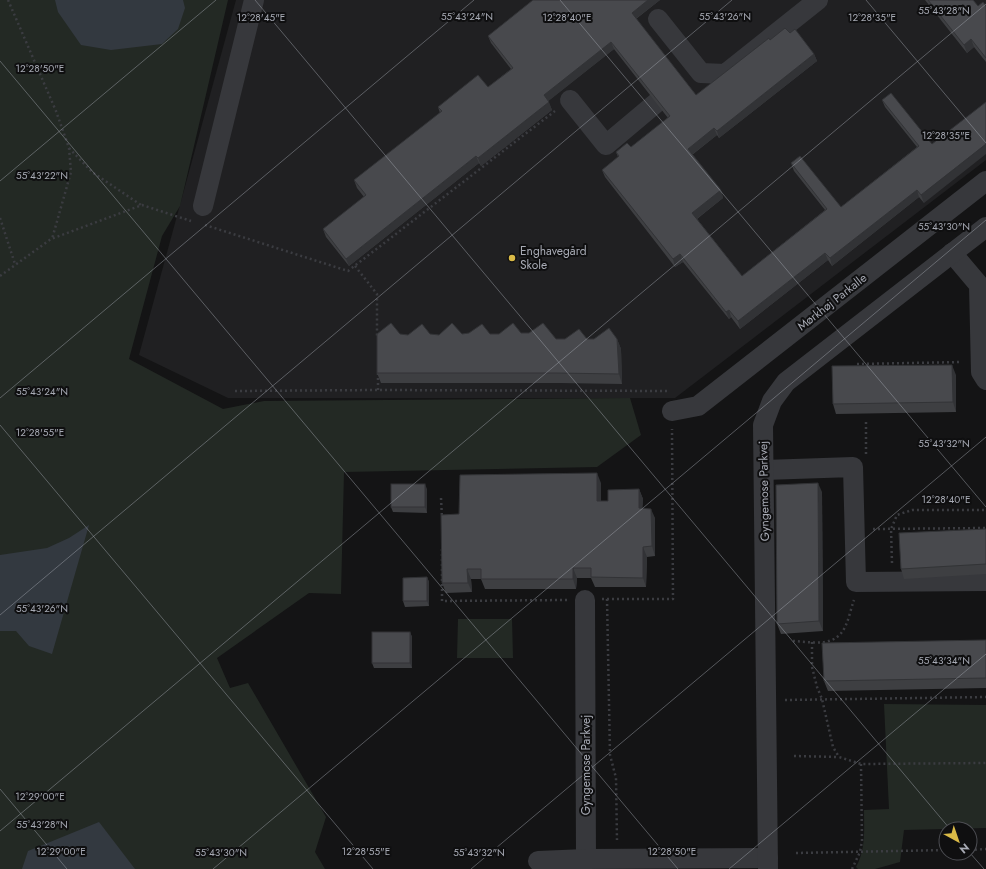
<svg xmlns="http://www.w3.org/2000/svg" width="986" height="869" viewBox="0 0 986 869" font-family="Jost,sans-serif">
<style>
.built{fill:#202022}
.green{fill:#232924}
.water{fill:#333940}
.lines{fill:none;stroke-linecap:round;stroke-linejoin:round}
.path{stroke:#3b3c41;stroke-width:2.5;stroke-dasharray:2 3;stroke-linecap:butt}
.minor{stroke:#37383c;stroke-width:20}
.wall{fill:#3e3f42}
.shaded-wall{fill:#323336}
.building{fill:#48494d;stroke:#323336}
.ticks{fill:none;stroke:#a7aab4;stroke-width:1;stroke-opacity:0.45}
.poi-dot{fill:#daba47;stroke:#0f0f10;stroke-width:1.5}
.labels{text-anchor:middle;stroke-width:4;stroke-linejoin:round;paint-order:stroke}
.poi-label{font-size:12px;fill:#a7aab4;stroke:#0f0f10;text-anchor:start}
.street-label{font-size:12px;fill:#a7aab4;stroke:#0f0f10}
.ticks-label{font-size:10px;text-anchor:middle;fill:#a7aab4;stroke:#0f0f10;stroke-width:4;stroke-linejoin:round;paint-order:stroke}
</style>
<rect width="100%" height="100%" fill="#141415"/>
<path class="built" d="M236 0H986V160L675 398H228L139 355Z"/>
<g class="green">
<path d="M0 0H228L180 206 162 236 129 359 223 409 264 401 630 398 641 435 597 467 344 472 341 594 309 593 217 658 230 688 248 683 326 817 315 852 325 869H0Z"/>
<path d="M458 619H512L513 658H457Z"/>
<path d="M884 704 986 705V828L904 830 900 862 875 869H858L856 867C866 849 864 830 864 810L889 809Z"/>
</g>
<g class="water">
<path d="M55 0H183L185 8 178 29 162 44 111 50 81 45 58 12Z"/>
<path d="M89 525 52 654 29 646 16 631H0V555L47 548 69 538Z"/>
<path d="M99 822 135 869H22L28 851Z"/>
</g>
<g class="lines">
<g class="path">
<path d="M8 0 56 111 69 148 71 172 52 239"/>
<path d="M69 148 92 172 141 205"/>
<path d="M0 218 15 264"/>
<path d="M205 225 348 271 555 111"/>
<path d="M355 266 377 294V336"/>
<path d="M0 276 51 239 142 205 191 221"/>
<path d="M857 364 962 362"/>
<path d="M378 373V390"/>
<path d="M235 391 378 390 668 391"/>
<path d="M866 422V454"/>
<path d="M441 498 442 518"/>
<path d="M873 529 986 528"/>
<path d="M442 549V601L567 600"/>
<path d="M892 563 891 529 897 515 912 510H986"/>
<path d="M602 599H673L672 429"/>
<path d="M607 599 610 755 616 778 617 840"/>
<path d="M793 641C812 642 835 648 845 627 849 619 851 608 854 600"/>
<path d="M812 642V667L817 687 822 699 833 747 839 757 861 764 986 763"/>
<path d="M785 700 986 697"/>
<path d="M794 756 839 757"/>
<path d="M970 850 986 849"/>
<path d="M796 853 946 850"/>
<path d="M852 869 860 852 862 841 861 764"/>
</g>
<g class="minor">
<path d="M658 19 701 73 725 74 818 0"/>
<path d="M570 100 606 145 656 103"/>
<path d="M203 206 254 0"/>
<path d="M952 253 979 285 981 372 986 380"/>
<path d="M672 411 698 406 986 181"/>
<path d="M764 470 853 467 856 582 986 581"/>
<path d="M585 600 586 859"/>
<path d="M538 861 586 859 768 858"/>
<path d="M768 869 763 425 772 401 786 382 986 227"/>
</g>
</g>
<g class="wall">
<path d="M533 0H660L636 19 696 95 770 40 790 33 814 54 817 61 719 138 717 135 692 155 721 190 723 198 697 219 742 276 825 210 794 171 791 163 841 207 917 147 885 107 882 100 932 144 924 203 919 197 832 266 828 260 740 329 731 317 729 319 683 262 675 267 605 177 602 170 618 157 616 152 631 147 668 118 614 49 548 101 552 110 481 166 479 163 349 266 326 237 323 229 364 197 357 188 354 180 440 113 438 107 488 87 511 69 491 43 488 36Z"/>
<path d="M925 0H973L978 6H986V62L974 47 967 53Z"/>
<path d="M521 333 556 339H617L621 349 622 384 560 383H381L377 373 400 334 408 335 430 334 439 335 462 334H499Z"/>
<path d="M956 375V412L836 414 833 404Z"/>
<path d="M601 483V501H608L639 489 643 499 642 508 655 518V556L647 557 646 587H595L591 578H577L576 589H485L481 579H471L472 592 446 593 442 583 459 514Z"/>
<path d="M427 489V513L393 512 391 507Z"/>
<path d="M822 492 823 631 781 634 777 624Z"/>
<path d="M986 529V574L904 579 901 569Z"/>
<path d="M427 577 429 582V606L405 607 403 601Z"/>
<path d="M410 632 412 637V668H374L372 663Z"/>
<path d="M986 640V688L828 691 824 681Z"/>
</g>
<g class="shaded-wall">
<path d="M648 0H660L634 20 632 13Z"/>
<path d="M971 39 974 47 967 53 964 45Z"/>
<path d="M611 42 614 49 546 103 544 95Z"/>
<path d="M814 54 817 61 719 138 717 131Z"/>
<path d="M549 102 552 110 481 166 478 158Z"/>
<path d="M714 128 717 135 690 156 688 149Z"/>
<path d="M986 144V154L924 203 921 195Z"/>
<path d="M476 156 479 163 349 266 346 259Z"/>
<path d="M721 190 723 198 695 220 692 213Z"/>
<path d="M917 190 919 197 832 266 830 258Z"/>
<path d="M825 253 828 260 740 329 738 321Z"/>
<path d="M680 254 683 262 675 267 673 259Z"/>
<path d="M729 310 731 317 729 319 726 312Z"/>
<path d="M617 339 621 349 622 384 619 374Z"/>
<path d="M952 365 956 375V412L953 402Z"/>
<path d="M597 473 601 483V511L597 501Z"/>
<path d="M818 483 822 492 823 631 819 621Z"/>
<path d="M425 484 427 489V513L425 507Z"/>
<path d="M639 489 643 499 642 518 639 508Z"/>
<path d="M651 509 655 518V556L652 546Z"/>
<path d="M643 547 647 557 646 587 643 578Z"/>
<path d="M573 568 577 578 576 589 573 579Z"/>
<path d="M467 569 471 579 472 592 468 583Z"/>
<path d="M427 577 429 582V606L427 601Z"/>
<path d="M410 632 412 637V668L410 663Z"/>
</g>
<g class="building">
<path d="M533 0H648L632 13 696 95 769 38 770 40 785 28 790 33 795 29 814 54 717 131 714 128 688 149 721 190 692 213 742 276 827 209 791 163 800 156 841 207 919 146 882 100 891 93 932 144 986 102V144L921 195 917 190 830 258 825 253 738 321 729 310 726 312 680 254 673 259 602 170 619 156 616 152 627 143 631 147 670 116 611 42 544 95 549 102 478 158 476 156 346 259 323 229 366 195 354 180 442 111 438 107 478 75 488 87 513 68 488 36Z"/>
<path d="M928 0H973L978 6 983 2 986 6V58L971 39 964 45Z"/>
<path d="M391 323 400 334 408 335 422 324 430 334 439 335 452 323 462 334 469 333 482 324 490 334H499L513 323 521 333H529L543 323 556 339H565L579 329 587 339H594L609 328 617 339 619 374 557 373H377V334Z"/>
<path d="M952 365 953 402 833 404 832 366Z"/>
<path d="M597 473V501H608V490L639 489V508L651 509 652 546 643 547V578L591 577V568H573V579H481V569H467L468 583H442L441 515 459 514 460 475Z"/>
<path d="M818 483 819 621 777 624 776 485Z"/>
<rect x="391" y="484" width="34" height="23"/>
<path d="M986 529V564L901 569 899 533Z"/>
<path d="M427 577V601H403V578Z"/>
<rect x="372" y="632" width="38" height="31"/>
<path d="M986 640V678L824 681 822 643Z"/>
</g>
<path class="ticks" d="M255 0 950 829M560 0 986 507M866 0 986 143M0 61 678 869M0 181 216 0M0 398 474 0M0 425 373 869M0 615 732 0M0 789 67 869M0 831 986 4M970 853 984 869M213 869 986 220M471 869 986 437M729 869 986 654"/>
<circle class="poi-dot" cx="512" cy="258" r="4"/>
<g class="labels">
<g class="poi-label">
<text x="520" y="255">Enghavegård<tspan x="520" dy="14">Skole</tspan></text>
</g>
<g class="street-label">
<text transform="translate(832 302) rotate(-38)" y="4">Mørkhøj Parkalle</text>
<text transform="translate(764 491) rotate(-91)" y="4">Gyngemose Parkvej</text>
<text transform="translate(586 765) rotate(-90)" y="4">Gyngemose Parkvej</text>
</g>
</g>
<g class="ticks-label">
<text x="944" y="14">55°43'28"N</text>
<text x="467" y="20">55°43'24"N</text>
<text x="725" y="20">55°43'26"N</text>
<text x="261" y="21">12°28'45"E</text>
<text x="567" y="21">12°28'40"E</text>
<text x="872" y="21">12°28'35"E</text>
<text x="40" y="72">12°28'50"E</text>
<text x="946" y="139">12°28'35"E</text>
<text x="42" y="179">55°43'22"N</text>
<text x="944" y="230">55°43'30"N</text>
<text x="42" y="395">55°43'24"N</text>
<text x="40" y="436">12°28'55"E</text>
<text x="944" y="447">55°43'32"N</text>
<text x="946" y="503">12°28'40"E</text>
<text x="42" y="612">55°43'26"N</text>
<text x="944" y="664">55°43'34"N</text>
<text x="40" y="800">12°29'00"E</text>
<text x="42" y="828">55°43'28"N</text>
<text x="61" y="855">12°29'00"E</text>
<text x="366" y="855">12°28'55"E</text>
<text x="672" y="855">12°28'50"E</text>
<text x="221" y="856">55°43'30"N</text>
<text x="479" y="856">55°43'32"N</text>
</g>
<g transform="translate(958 841) rotate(140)"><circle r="19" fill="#0f0f10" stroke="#4c4d52"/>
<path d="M0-3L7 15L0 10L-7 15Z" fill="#daba47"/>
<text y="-6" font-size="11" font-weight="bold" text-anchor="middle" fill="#a7aab4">N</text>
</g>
</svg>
